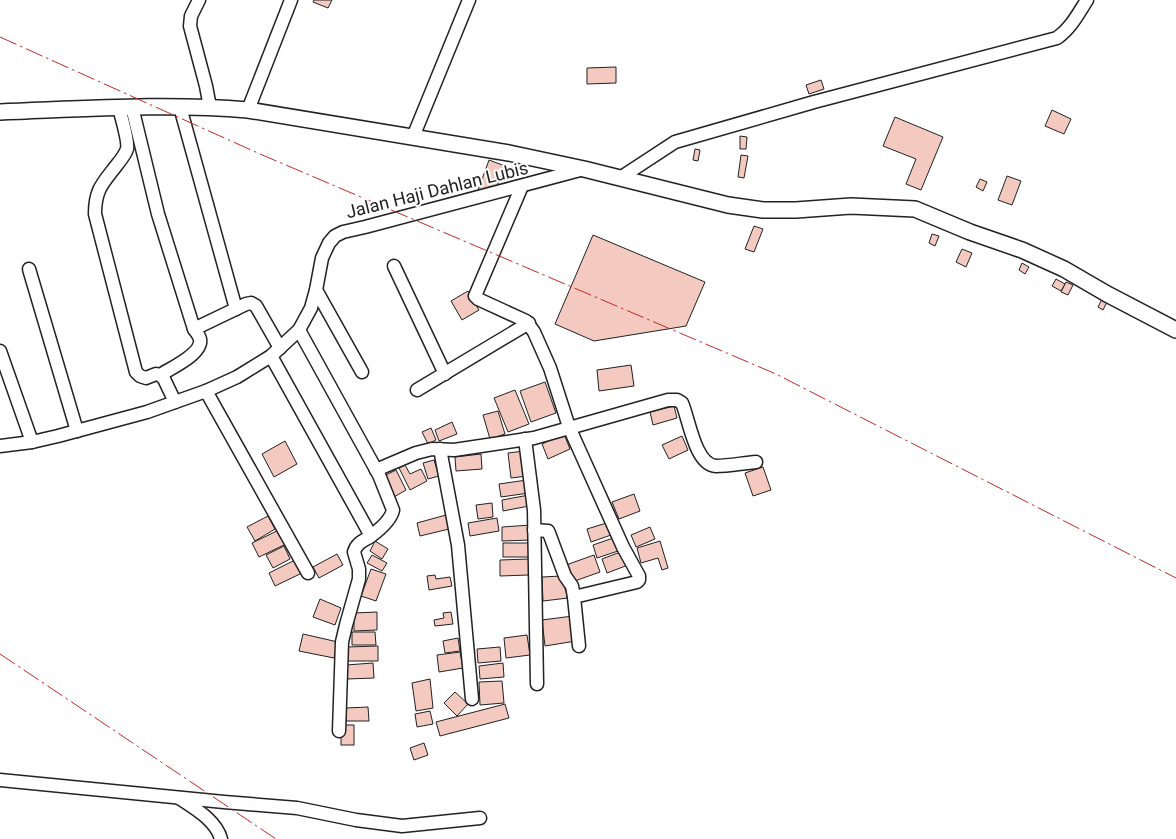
<svg xmlns="http://www.w3.org/2000/svg" width="1176" height="839" viewBox="0 0 1176 839" font-family="Roboto,sans-serif">
<style>
.building{fill:#f3c9c0;stroke:#222}
.lines{fill:none;stroke-linecap:round;stroke-linejoin:round}
.minor-casing{stroke:#222;stroke-width:15}
.major-casing{stroke:#222;stroke-width:18}
.minor{stroke:#fff;stroke-width:12}
.major{stroke:#fff;stroke-width:15}
.power{stroke:#c62828;stroke-width:1;stroke-dasharray:18 4 2.5 4;stroke-linecap:butt}
.labels{text-anchor:middle;stroke-width:4;stroke-linejoin:round;paint-order:stroke}
.street-label{font-size:18px;fill:#222;stroke:#fff}
</style>
<rect width="100%" height="100%" fill="#fff"/>
<g class="building">
<path d="M314 0H332L328 8 313 2Z"/>
<path d="M616 67V83L587 84V68Z"/>
<path d="M821 80 824 89 809 94 806 85Z"/>
<path d="M1052 110 1071 119 1064 134 1045 126Z"/>
<path d="M895 117 943 137 921 190 906 184 916 159 883 146Z"/>
<path d="M740 136 747 137 746 149H740Z"/>
<path d="M695 149 700 150 698 161 693 160Z"/>
<path d="M741 155 748 156 744 178 738 177Z"/>
<path d="M489 160 505 166 496 188 477 193Z"/>
<path d="M1007 176 1021 181 1012 205 998 200Z"/>
<path d="M980 179 987 182 983 191 976 187Z"/>
<path d="M754 226 763 229 754 252 745 249Z"/>
<path d="M932 234 939 236 935 246 929 243Z"/>
<path d="M593 235 705 282 686 326 594 341 555 324Z"/>
<path d="M962 249 972 253 966 267 956 262Z"/>
<path d="M1022 263 1029 267 1025 274 1019 270Z"/>
<path d="M1056 279 1065 284 1061 291 1052 286Z"/>
<path d="M1066 282 1073 285 1068 295 1061 292Z"/>
<path d="M468 291 479 310 462 320 451 301Z"/>
<path d="M1102 299 1107 302 1103 310 1098 307Z"/>
<path d="M631 365 634 386 599 391 597 370Z"/>
<path d="M545 382 556 413 531 422 520 391Z"/>
<path d="M515 390 529 424 508 432 494 398Z"/>
<path d="M674 406 677 418 653 425 650 412Z"/>
<path d="M498 411 505 434 490 439 483 415Z"/>
<path d="M452 422 457 434 439 441 435 430Z"/>
<path d="M431 428 436 440 428 444 422 432Z"/>
<path d="M564 434 570 449 548 459 542 444Z"/>
<path d="M682 436 688 450 669 459 662 445Z"/>
<path d="M285 441 297 464 274 477 262 454Z"/>
<path d="M524 451 527 476 511 478 508 453Z"/>
<path d="M481 454 482 469 456 471 455 457Z"/>
<path d="M434 460 439 476 428 479 423 463Z"/>
<path d="M405 465 410 474 421 469 427 481 410 490 399 468Z"/>
<path d="M763 467 771 490 753 496 745 473Z"/>
<path d="M396 470 406 490 394 497 384 476Z"/>
<path d="M527 480 529 493 501 497 499 484Z"/>
<path d="M634 494 640 511 619 519 612 502Z"/>
<path d="M529 495V506L503 511 502 500Z"/>
<path d="M492 503 493 517 478 519 476 505Z"/>
<path d="M446 515 449 529 420 536 417 523Z"/>
<path d="M268 516 275 529 255 541 247 527Z"/>
<path d="M497 518 499 531 470 536 468 523Z"/>
<path d="M610 522 614 534 591 542 587 529Z"/>
<path d="M531 525 532 540 502 541V527Z"/>
<path d="M650 527 655 539 636 547 631 535Z"/>
<path d="M279 530 286 544 259 557 252 543Z"/>
<path d="M616 537 621 550 597 558 593 545Z"/>
<path d="M375 541 388 549 382 559 370 551Z"/>
<path d="M660 541 668 568 662 570 658 558 641 563 637 548Z"/>
<rect x="503" y="543" width="28" height="14"/>
<path d="M284 546 290 559 273 568 266 555Z"/>
<path d="M623 551 628 565 607 573 602 559Z"/>
<path d="M337 554 343 565 319 578 313 567Z"/>
<path d="M372 555 387 563 382 571 367 563Z"/>
<path d="M594 555 600 572 572 582 566 565Z"/>
<path d="M529 559V575L500 576V560Z"/>
<path d="M295 560 302 573 275 586 269 573Z"/>
<path d="M371 569 386 574 376 601 361 596Z"/>
<path d="M435 575 436 579 450 577 452 586 429 590 427 576Z"/>
<path d="M561 576 568 598 543 601 542 577Z"/>
<path d="M320 599 341 608 335 625 313 617Z"/>
<path d="M377 612V630L354 631V613Z"/>
<path d="M451 612 453 624 435 626 434 620 444 618 443 613Z"/>
<path d="M573 616 576 641 545 646 542 620Z"/>
<path d="M352 632H375L376 645H352Z"/>
<path d="M303 634 338 642 334 658 299 651Z"/>
<path d="M527 635 530 655 506 658 504 638Z"/>
<path d="M458 638 460 651 445 653 443 641Z"/>
<path d="M378 646V661H347V647Z"/>
<path d="M500 647 501 661 478 663 477 649Z"/>
<path d="M460 652 463 668 439 672 437 655Z"/>
<path d="M373 663 374 678 347 679 346 665Z"/>
<path d="M503 663 504 677 480 679 479 666Z"/>
<path d="M430 679 433 708 416 711 412 683Z"/>
<path d="M502 681 504 703 480 705 479 682Z"/>
<path d="M455 692 468 704 457 716 444 703Z"/>
<path d="M505 704 509 718 440 736 436 722Z"/>
<path d="M368 707 369 721H346V708Z"/>
<path d="M430 711 433 724 417 727 415 714Z"/>
<rect x="341" y="725" width="13" height="20"/>
<path d="M424 743 428 755 414 760 410 748Z"/>
</g>
<g class="lines">
<g class="minor-casing">
<g id="minor">
<path d="M199 0 191 16 190 26 206 86 210 107"/>
<path d="M119 107C121 117 129 141 127 149 125 155 120 161 116 166 102 184 95 190 95 214L136 372 140 376 146 378 156 374 160 375 164 379 175 402"/>
<path d="M132 107 158 214 194 329 246 304 251 303 256 306 280 348"/>
<path d="M180 107 236 309"/>
<path d="M248 110 291 0"/>
<path d="M413 137 469 0"/>
<path d="M620 178 675 142 814 102 1057 38C1071 28 1078 14 1087 0"/>
<path d="M522 186 475 296 478 299 526 321 534 332 550 368 569 427 623 547 639 576V580L637 582 574 597 579 646"/>
<path d="M394 266 445 374"/>
<path d="M29 269 77 431"/>
<path d="M316 290 362 372"/>
<path d="M299 330 379 475 393 510C391 520 379 530 371 536 364 541 357 542 354 552L359 569V579L346 625 342 642 339 731"/>
<path d="M0 351 32 442"/>
<path d="M271 356 371 536"/>
<path d="M160 375C171 368 203 354 200 339 199 335 196 332 194 329"/>
<path d="M417 390 529 323"/>
<path d="M206 391 308 573"/>
<path d="M525 439 534 510 537 684"/>
<path d="M0 446 32 442 58 436 147 412 206 391 237 377 271 356 299 330 311 308 316 290 322 258 329 243 335 236 343 232 365 227 584 169"/>
<path d="M440 449 458 545 472 699"/>
<path d="M376 470 416 453 432 449 454 450 534 438 668 400H677L682 403C689 419 695 465 716 466 729 466 743 463 756 462"/>
<path d="M534 530 548 531 549 533 565 576 572 586 574 597"/>
<path d="M0 780 224 802 297 808 356 820 402 826 480 818"/>
<path d="M179 798C194 808 216 820 221 839"/>
</g>
</g>
<g class="major-casing">
<path id="major" d="M0 112C83 109 166 103 248 110L509 153 584 169 728 205 763 210H796L851 206 915 209 970 232 1022 250 1064 269 1107 294 1176 330"/>
</g>
<use href="#minor" class="minor"/>
<use href="#major" class="major"/>
<g class="power">
<path d="M0 37 260 154 776 374 1176 578"/>
<path d="M0 654 276 839"/>
</g>
</g>
<g class="labels">
<g class="street-label">
<text transform="translate(437 190) rotate(-14)" y="6">Jalan Haji Dahlan Lubis</text>
</g>
</g>
</svg>
